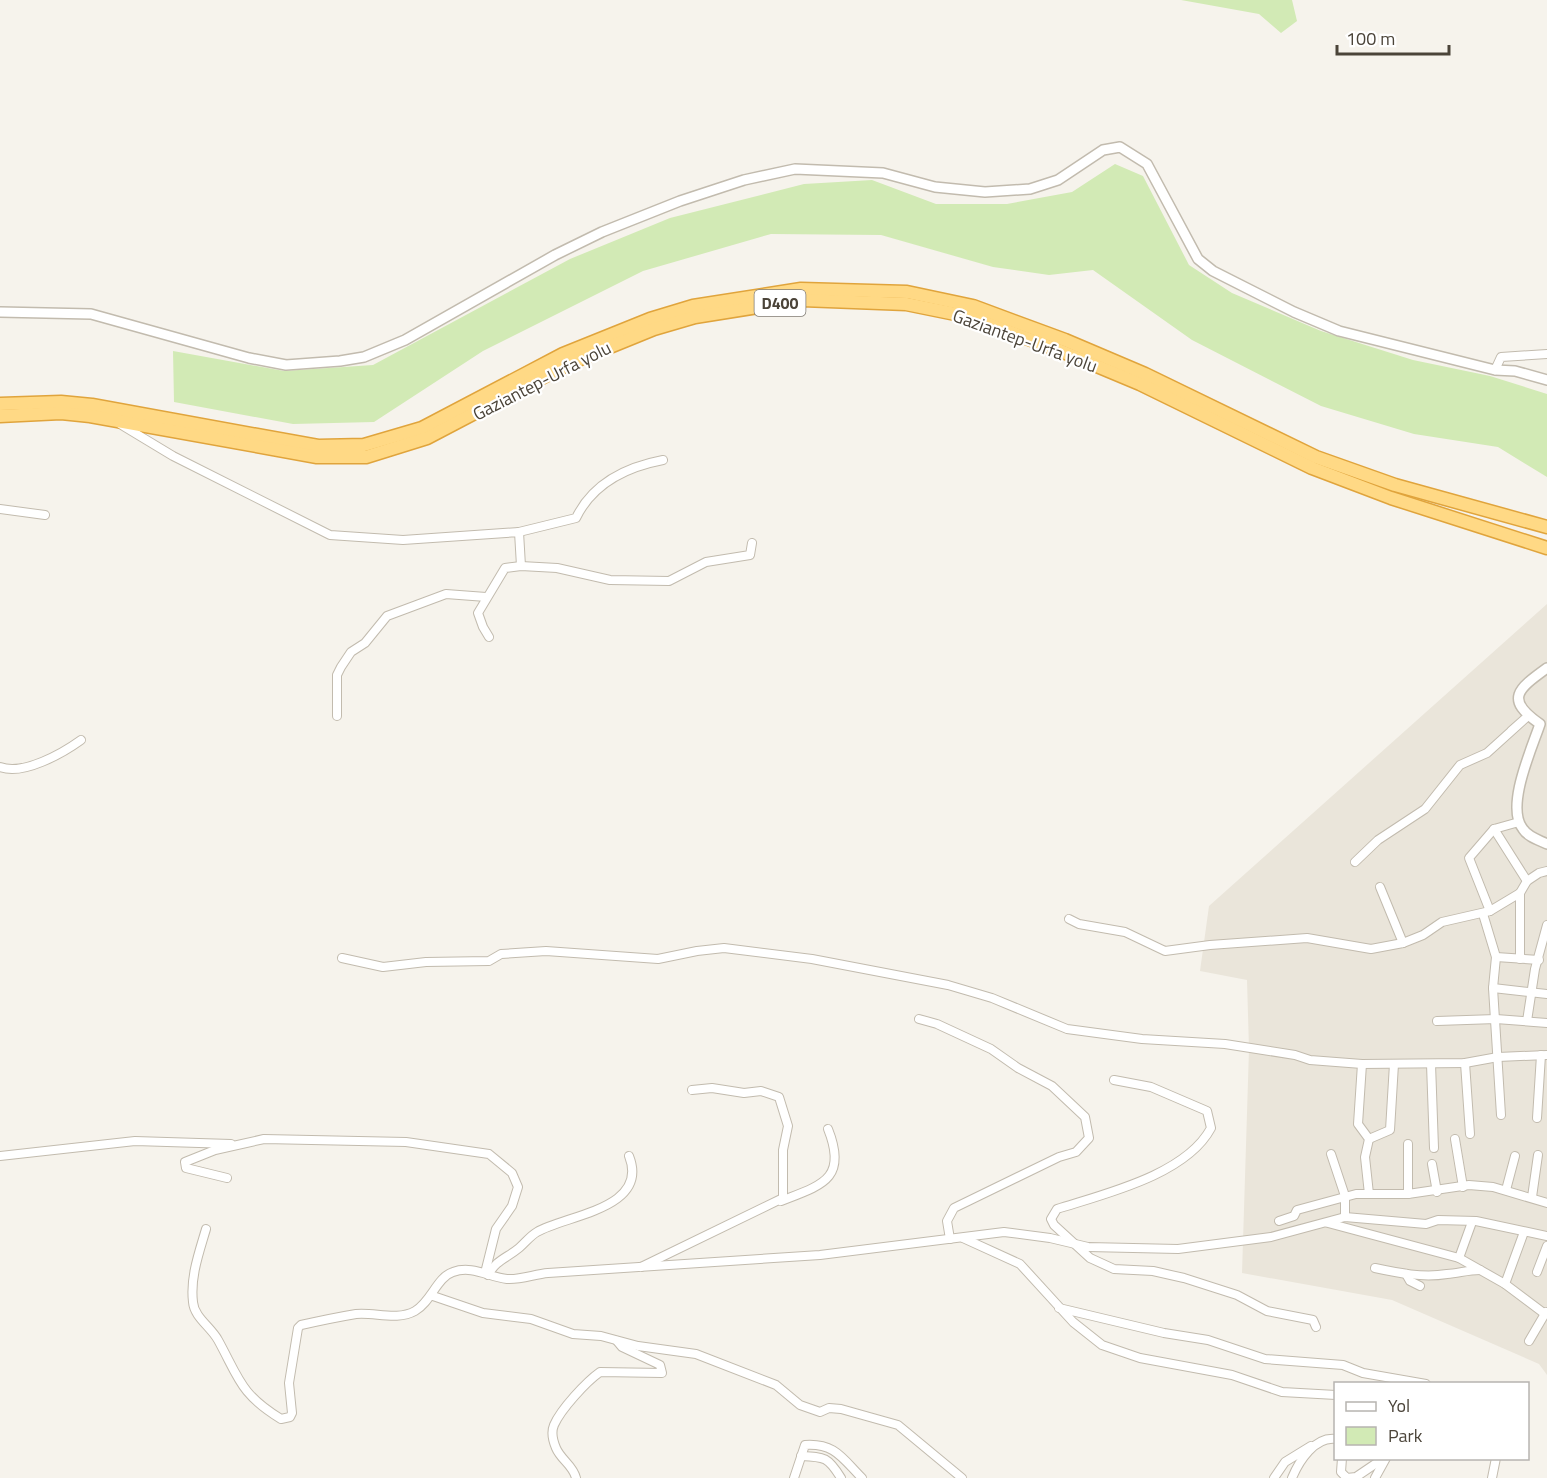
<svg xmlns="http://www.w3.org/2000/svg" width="1547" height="1478" viewBox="0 0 1547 1478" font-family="'Titillium Web',sans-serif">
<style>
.residential{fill:#eae5da}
.green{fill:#d2eab5}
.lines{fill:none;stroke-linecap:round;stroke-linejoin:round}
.minor-casing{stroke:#c2bbae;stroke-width:10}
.tertiary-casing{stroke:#c2bbae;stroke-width:12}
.trunk-casing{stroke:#e0a43c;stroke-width:15}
.minor{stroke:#fff;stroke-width:8}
.tertiary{stroke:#fff;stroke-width:9}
.trunk{stroke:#ffd985;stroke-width:12}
.labels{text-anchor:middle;stroke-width:4.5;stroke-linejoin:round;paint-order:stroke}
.shield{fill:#fff;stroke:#817c74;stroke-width:1.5}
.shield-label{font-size:16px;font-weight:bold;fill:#4b4439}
.street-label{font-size:18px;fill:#4b4439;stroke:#fff}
</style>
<rect width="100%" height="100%" fill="#f6f3ec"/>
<path class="residential" d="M1547 604V1375L1539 1364 1392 1300 1242 1273 1249 1049 1247 980 1200 971 1209 906Z"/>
<g class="green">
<path d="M1181 0H1292L1297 21 1281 33 1259 14Z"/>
<path d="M1115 164 1143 176 1189 265 1232 293 1321 331 1413 360 1490 376 1547 394V477L1498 447 1414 434 1321 406 1192 340 1093 270 1049 275 993 267 881 235 771 234 643 271 483 351 374 422 293 424 174 402 173 351 284 371 373 365 570 259 670 218 804 184 872 180 936 204H1007L1072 192Z"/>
</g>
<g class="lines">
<g class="minor-casing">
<g id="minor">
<path d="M1495 370 1501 357 1547 354"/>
<path d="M120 424 173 456 330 535 403 540 519 532 521 566"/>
<path d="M0 509 45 515"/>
<path d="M519 532 576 518C593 483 626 467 663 460"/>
<path d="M489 637 483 627 478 613 505 568 521 566 557 568 610 580 669 581 706 562 750 555 752 543"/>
<path d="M337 716V675L341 667 351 652 365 643 387 616 446 594 486 597"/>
<path d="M0 767C23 776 63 753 81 740"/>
<path d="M1494 829 1527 881"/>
<path d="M1355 862 1378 840 1425 809 1460 765 1487 753 1528 716 1511 731"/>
<path d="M1380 887 1403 943"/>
<path d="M1520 893V959"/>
<path d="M1490 911 1469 858 1494 829 1519 822"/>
<path d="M1483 914 1496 957 1493 988 1501 1115"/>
<path d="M1069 919 1079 924 1125 932 1165 951 1210 945 1307 938 1371 949 1403 943 1423 935 1442 922 1490 911 1520 893 1527 881 1539 873 1547 871"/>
<path d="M1496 957 1539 960"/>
<path d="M342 958 383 967 426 962 489 961 501 954 546 951 658 959 697 951 724 948 812 959 948 985 992 998 1067 1029 1142 1039 1225 1044 1295 1055 1310 1060 1362 1064 1465 1063 1498 1057 1547 1055"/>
<path d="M1493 988 1547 994"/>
<path d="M919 1019 937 1024 991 1049 1018 1068 1052 1086 1085 1117 1089 1138 1076 1152 1059 1157 954 1208 947 1221 950 1239"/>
<path d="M1437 1021 1496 1019 1547 1023"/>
<path d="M1527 1021 1535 969 1547 925"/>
<path d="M1465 1063 1470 1134"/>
<path d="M1362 1064 1358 1124 1369 1139 1365 1157 1369 1194"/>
<path d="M1431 1064 1434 1148"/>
<path d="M1114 1080 1151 1087 1207 1111 1211 1128C1186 1175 1104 1194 1057 1209L1051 1219 1054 1225 1090 1258 1114 1269 1153 1271 1184 1278 1237 1295 1267 1311 1313 1320 1316 1327"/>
<path d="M1537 1118 1541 1055"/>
<path d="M1369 1139 1390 1130 1394 1064"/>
<path d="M1455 1139 1463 1187"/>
<path d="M1408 1144V1194"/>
<path d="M1331 1154 1345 1196V1217"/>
<path d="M0 1156 135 1141 231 1144"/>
<path d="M1432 1164 1437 1192"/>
<path d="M227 1178 186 1168 185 1162 215 1150 264 1139 406 1142 489 1154 512 1173 518 1187 512 1206 496 1229 485 1273"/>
<path d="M1506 1190 1515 1156"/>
<path d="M1532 1197 1538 1155"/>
<path d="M781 1201C822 1185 848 1179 828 1129"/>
<path d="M1279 1221 1294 1216 1297 1210 1356 1194H1408L1469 1185 1493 1187 1547 1203"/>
<path d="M1328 1223 1459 1258 1505 1284 1545 1314"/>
<path d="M206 1229C199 1253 190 1277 193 1302 194 1317 211 1327 218 1340 239 1378 240 1394 281 1419L290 1417 292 1413 289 1383 298 1328 301 1325C319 1321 338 1317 356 1314 375 1312 397 1321 415 1311 431 1302 437 1277 453 1272 472 1265 489 1277 507 1279 521 1280 535 1274 548 1273L820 1255 1004 1232 1050 1238 1088 1247 1178 1249 1271 1237 1345 1217 1426 1224 1438 1220 1476 1221 1547 1236"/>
<path d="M963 1238 1020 1264 1073 1322 1102 1345 1140 1358 1232 1375 1282 1392 1336 1395"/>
<path d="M1459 1258 1472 1222"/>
<path d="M641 1267 783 1198V1150L788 1126 779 1097 761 1091 744 1093 712 1088 692 1090"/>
<path d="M1375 1268C1398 1273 1423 1278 1447 1274 1459 1273 1468 1270 1480 1270"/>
<path d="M1537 1272 1547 1246"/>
<path d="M1406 1274 1410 1281 1420 1286"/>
<path d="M488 1275C496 1260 507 1258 519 1248 525 1243 530 1236 537 1232 566 1215 650 1209 629 1156"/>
<path d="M1505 1284 1524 1232"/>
<path d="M433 1296 483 1313 531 1319 573 1334 601 1336 638 1346 696 1354 776 1385 800 1405 820 1412 829 1408 841 1409 898 1425 962 1478"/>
<path d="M1059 1308 1164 1333 1208 1340 1265 1359 1343 1365 1363 1373 1426 1384"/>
<path d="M1529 1341 1546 1312"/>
<path d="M801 1456C825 1457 828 1457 841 1478"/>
<path d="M1342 1458 1341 1472 1347 1478 1356 1477 1384 1458"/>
<path d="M576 1478C573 1465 561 1460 556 1448 553 1441 551 1432 554 1425 561 1409 586 1382 600 1372L662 1373 660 1365 622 1347 617 1341"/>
<path d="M794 1478 805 1445C835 1443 842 1458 862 1478"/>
<path d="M1274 1478 1285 1462 1311 1446"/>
<path d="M1292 1478C1299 1461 1315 1436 1336 1439"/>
<path d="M1375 1478 1386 1458"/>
<path d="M1492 1478 1496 1458"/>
</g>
</g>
<g class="tertiary-casing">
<g id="tertiary">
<path d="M0 312 91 314 249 358 286 365 340 361 364 357 405 340 555 255 602 232 680 201 744 180 795 169 883 173 935 187 985 192 1030 189 1058 180 1103 150 1120 147 1147 164 1198 259 1213 271 1294 312 1339 331 1495 370 1515 371 1547 380"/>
<path d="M1547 668C1518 689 1504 699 1540 724 1532 748 1505 807 1523 829 1528 837 1539 840 1547 844"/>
</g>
</g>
<g class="trunk-casing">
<g id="trunk">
<path d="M0 404 61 402 92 405 318 446 364 445 422 428 563 354 650 319 693 306 801 289 907 292 973 306 1065 340 1145 374 1316 457 1395 485 1547 527"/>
<path d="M0 416 61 413 90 416 317 457H366L427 438 568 364 654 329 695 317 802 300 906 304 970 317 1061 351 1140 384 1312 468 1391 498 1547 548"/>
</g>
</g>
<use href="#minor" class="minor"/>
<use href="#tertiary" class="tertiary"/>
<use href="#trunk" class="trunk"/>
</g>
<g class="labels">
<rect class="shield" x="754.5" y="290" width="51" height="26" rx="4.5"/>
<g class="shield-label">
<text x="780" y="309">D400</text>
</g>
<g class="street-label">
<text transform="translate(1025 341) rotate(20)" y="6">Gaziantep-Urfa yolu</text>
<text transform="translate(542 381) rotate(-27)" y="6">Gaziantep-Urfa yolu</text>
</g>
</g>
<rect x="1334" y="1382" width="195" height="78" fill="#ffffff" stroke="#b7b4b0" stroke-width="1.5"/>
<rect x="1346" y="1402" width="30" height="9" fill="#ffffff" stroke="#b7b4b0" stroke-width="1.5"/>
<text x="1388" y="1412" font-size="18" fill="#4b4439">Yol</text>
<rect x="1346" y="1427" width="30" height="18" fill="#d2eab5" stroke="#b7b4b0" stroke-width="1.5"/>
<text x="1388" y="1442" font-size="18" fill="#4b4439">Park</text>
<path d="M1337 45v9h112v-9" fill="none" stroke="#4b4439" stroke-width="3"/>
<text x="1346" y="45" font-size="18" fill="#4b4439" stroke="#ffffff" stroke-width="4.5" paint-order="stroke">100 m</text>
</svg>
